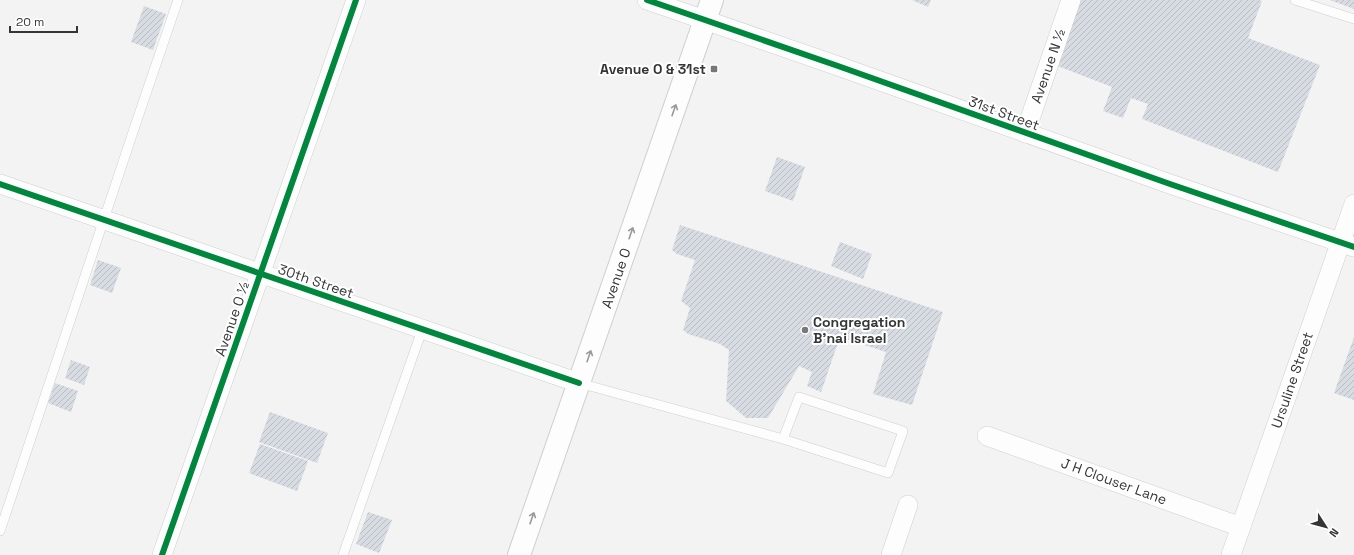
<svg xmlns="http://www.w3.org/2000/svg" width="1354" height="555" viewBox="0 0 1354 555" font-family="'Space Grotesk',sans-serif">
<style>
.building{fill:url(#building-hatch)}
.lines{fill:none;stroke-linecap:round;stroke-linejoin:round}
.lane-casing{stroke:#cfcfcf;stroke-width:10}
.street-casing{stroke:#cfcfcf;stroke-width:20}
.secondary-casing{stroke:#cfcfcf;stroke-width:24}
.lane{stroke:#fdfdfd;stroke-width:9}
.street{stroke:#fdfdfd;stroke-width:19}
.secondary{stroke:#fdfdfd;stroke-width:22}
.cycleway-casing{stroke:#fff;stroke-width:8}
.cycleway{stroke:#00873e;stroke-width:6}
.oneway{stroke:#989999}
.poi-dot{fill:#777878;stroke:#fff;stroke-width:1.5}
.labels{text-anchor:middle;stroke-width:4;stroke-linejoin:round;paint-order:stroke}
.street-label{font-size:14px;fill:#343535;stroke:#fff}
.poi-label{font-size:14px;font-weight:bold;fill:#343535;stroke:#fff;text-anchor:end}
</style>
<defs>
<pattern id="building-hatch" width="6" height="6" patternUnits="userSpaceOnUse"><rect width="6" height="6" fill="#d7dce3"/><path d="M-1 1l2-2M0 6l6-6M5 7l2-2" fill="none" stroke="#b9bdc3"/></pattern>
</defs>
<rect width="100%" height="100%" fill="#f3f3f4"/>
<g class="building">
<path d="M912 0H931L928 7Z"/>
<path d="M1081 0H1259L1262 1 1248 38 1320 65 1278 172 1142 119 1148 104 1131 98 1123 118 1103 111 1112 87 1055 65Z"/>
<path d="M1330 0H1354V9Z"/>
<path d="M144 6 166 14 153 50 131 42Z"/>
<path d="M777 157 805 167 793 201 765 191Z"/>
<path d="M680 225 943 312 912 405 873 394 886 352 840 337 821 392 807 386 812 372 799 366 768 418H746L726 401 729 350 720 344 688 334 683 330 690 308 681 301 695 260 677 254 672 250Z"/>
<path d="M840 242 872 254 863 279 831 266Z"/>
<path d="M98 260 121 268 112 293 90 285Z"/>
<path d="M1354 337V400L1334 393Z"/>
<path d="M71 360 90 367 84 385 65 378Z"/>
<path d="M55 383 78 391 71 412 48 403Z"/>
<path d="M270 412 328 433 317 463 259 442Z"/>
<path d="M260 444 308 461 297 491 249 473Z"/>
<path d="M368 512 392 520 379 553 356 544Z"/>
</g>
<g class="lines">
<g class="lane-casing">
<g id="lane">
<path d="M1295 0 1354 19"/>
<path d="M579 383 783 439 888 473 903 431 799 397 783 439"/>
<path d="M0 531 135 126 178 0"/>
<path d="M343 555 422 330"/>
</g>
</g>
<g class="street-casing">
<g id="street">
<path d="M647 0 838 66 1170 184 1354 247"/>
<path d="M1025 133 1071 0"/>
<path d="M0 184 579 383"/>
<path d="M987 436 1241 527"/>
<path d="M162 555 356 0"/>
<path d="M891 555 908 505"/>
<path d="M1231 555 1354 204"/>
</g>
</g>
<g class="secondary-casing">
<path id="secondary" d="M519 555 712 0"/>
</g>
<use href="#lane" class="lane"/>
<use href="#street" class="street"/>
<use href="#secondary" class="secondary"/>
<g class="cycleway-casing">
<g id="cycleway">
<path d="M647 0 838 66 1170 184 1354 247"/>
<path d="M0 184 579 383"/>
<path d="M162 555 356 0"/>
</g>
</g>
<use href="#cycleway" class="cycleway"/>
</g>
<defs><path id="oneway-shaft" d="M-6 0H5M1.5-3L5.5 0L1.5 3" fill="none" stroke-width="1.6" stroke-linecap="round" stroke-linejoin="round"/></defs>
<g class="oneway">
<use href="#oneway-shaft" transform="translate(674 110) rotate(-71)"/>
<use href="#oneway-shaft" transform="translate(631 233) rotate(-71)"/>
<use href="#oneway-shaft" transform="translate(589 356) rotate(-71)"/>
<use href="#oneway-shaft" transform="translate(532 518) rotate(-71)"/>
</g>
<g class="poi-dot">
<rect x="710" y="65" width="8" height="8" rx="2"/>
<circle cx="805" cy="330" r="4"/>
</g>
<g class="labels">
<g class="street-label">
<text transform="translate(1048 66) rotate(-71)" y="5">Avenue N ½</text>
<text transform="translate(1004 113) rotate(20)" y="5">31st Street</text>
<text transform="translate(616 278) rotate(-71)" y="5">Avenue O</text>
<text transform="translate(316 281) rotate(19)" y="5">30th Street</text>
<text transform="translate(232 319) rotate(-71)" y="5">Avenue O ½</text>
<text transform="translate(1292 380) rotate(-71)" y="5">Ursuline Street</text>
<text transform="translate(1114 481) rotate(20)" y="5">J H Clouser Lane</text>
</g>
<g class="poi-label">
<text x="706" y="74">Avenue O &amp; 31st</text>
<text x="813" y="327" text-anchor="start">Congregation<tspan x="813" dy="16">B'nai Israel</tspan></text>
</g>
</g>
<g transform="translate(1326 527) rotate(126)" stroke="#ffffff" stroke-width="3" paint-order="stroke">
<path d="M0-3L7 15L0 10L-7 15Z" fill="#343535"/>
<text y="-6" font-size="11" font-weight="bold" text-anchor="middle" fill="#343535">N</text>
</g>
<path d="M10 26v6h67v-6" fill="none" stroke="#343535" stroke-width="2"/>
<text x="16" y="26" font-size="12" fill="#343535" stroke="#ffffff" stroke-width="3" paint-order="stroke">20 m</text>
</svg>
